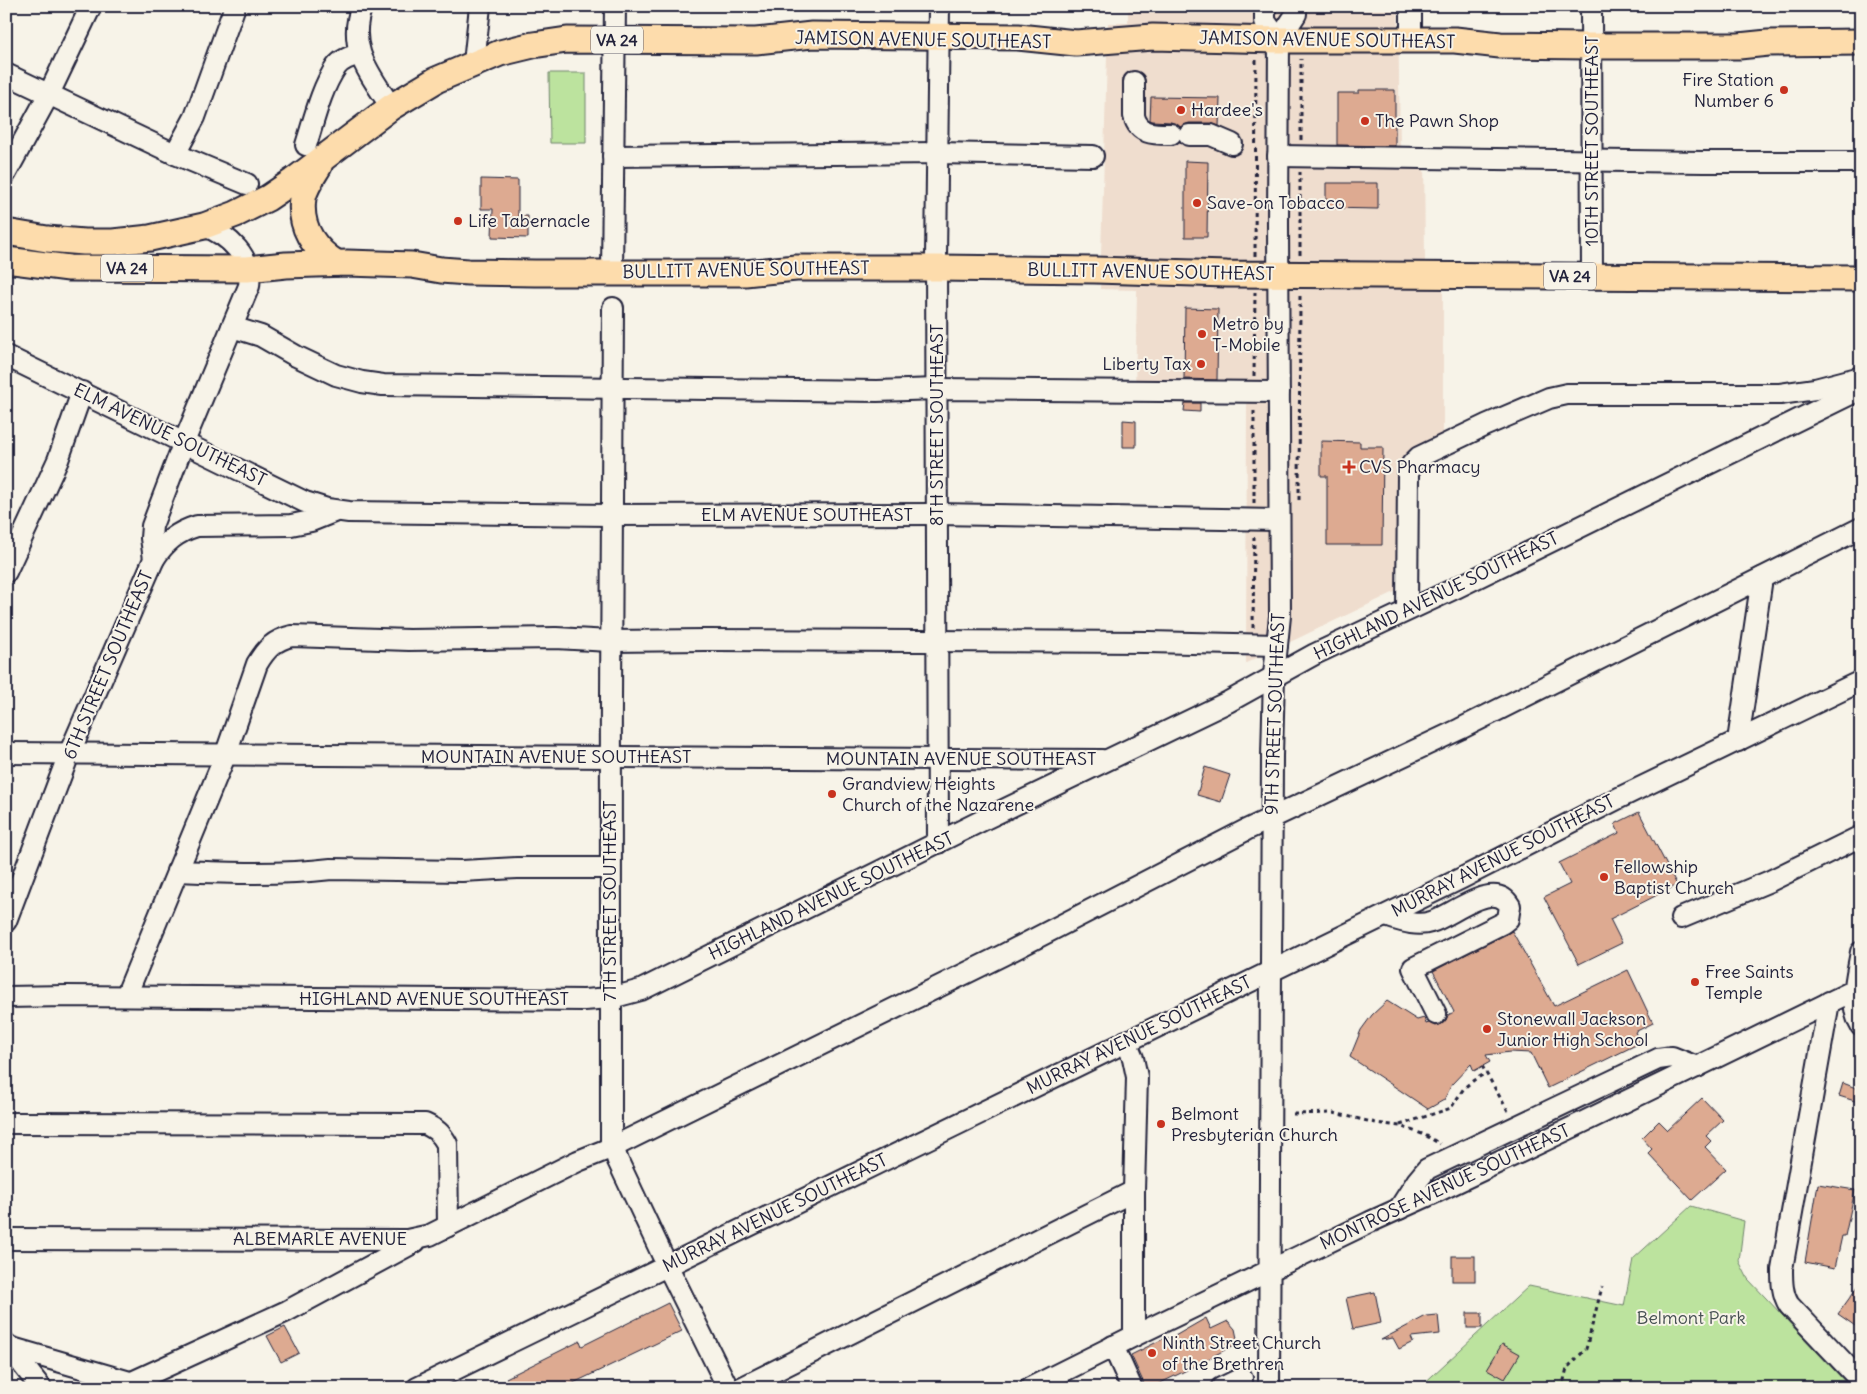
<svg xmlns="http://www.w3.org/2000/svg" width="1867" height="1394" viewBox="0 0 1867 1394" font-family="Delius,sans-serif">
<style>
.built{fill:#efddce}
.green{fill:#bce39e;stroke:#6f826c}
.building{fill:#ddaa91;stroke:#22223b}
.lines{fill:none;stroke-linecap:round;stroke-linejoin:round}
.minor-casing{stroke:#22223b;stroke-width:24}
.major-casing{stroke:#22223b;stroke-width:29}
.path{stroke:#22223b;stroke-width:3;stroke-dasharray:4 4;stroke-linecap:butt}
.minor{stroke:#f7f3e8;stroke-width:20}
.major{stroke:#fddcac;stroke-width:25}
.poi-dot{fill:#c8321e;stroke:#f7f3e8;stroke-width:2}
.labels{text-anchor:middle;stroke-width:4;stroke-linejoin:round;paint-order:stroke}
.shield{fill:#f7f3e8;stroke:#62616f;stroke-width:1}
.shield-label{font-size:16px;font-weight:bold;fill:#22223b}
.street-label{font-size:18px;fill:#22223b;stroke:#f7f3e8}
.poi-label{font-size:18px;fill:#22223b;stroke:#f7f3e8;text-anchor:start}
.park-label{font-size:18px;fill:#485254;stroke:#f7f3e8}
</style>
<rect width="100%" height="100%" fill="#f7f3e8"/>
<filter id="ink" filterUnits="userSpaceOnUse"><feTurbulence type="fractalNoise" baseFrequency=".02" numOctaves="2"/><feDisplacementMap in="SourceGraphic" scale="10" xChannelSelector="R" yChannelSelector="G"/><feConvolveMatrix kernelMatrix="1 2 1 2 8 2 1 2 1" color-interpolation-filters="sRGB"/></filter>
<g filter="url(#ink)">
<path class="built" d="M1128 6H1398L1400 152 1424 153 1425 261 1443 262V439L1416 453 1403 588 1246 663 1247 399 1135 396 1137 290 1100 289 1108 23H1128Z"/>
<g class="green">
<path d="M549 73H586V143H550Z"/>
<path d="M1691 1206 1744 1221 1739 1261 1748 1279 1851 1388H1419L1529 1286 1624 1306 1633 1259Z"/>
</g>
<g class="building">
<path d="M1359 90H1395V146L1337 145V93H1359Z"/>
<path d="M1151 97 1220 98 1219 126 1211 123H1189L1180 127 1171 122 1152 121 1150 120Z"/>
<path d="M1185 161 1208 162 1207 237H1185Z"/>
<path d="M481 179 518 180V216H528V238L492 237 493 209H481Z"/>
<path d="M1326 183H1378V209L1326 208Z"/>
<path d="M1185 308 1218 309 1217 380 1184 379Z"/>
<path d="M1185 403H1200V412L1184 411Z"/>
<path d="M1123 420 1136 421V447H1123Z"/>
<path d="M1321 441 1360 442V447H1383L1382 545H1327V476H1321Z"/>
<path d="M1205 767 1230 775 1221 802 1197 795Z"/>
<path d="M1639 812 1677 885 1610 919 1622 943 1579 964 1544 897 1570 884 1559 863 1619 833 1615 824Z"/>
<path d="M1512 931 1554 1006 1628 970 1653 1023 1635 1032 1640 1043 1548 1088 1531 1053 1510 1052 1486 1055 1490 1062 1474 1071 1471 1064 1452 1084 1444 1100 1428 1109 1350 1057 1361 1030 1372 1015 1387 1001 1417 1020 1424 1018 1426 1024 1429 1023 1436 1026 1442 1024 1446 1020 1448 1015 1454 1012 1433 971Z"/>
<path d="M1843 1083 1861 1090V1103L1839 1096Z"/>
<path d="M1702 1098 1723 1120 1706 1136 1711 1141 1705 1147 1726 1169 1692 1200 1648 1153 1652 1149 1642 1138 1659 1121 1668 1130Z"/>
<path d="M1818 1184 1855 1190 1845 1236H1842L1835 1268 1805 1262Z"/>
<rect x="1452" y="1256" width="23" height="25"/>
<path d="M1861 1282V1330L1838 1314Z"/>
<path d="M1375 1292 1381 1323 1353 1329 1346 1298Z"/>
<path d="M668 1303 682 1331 563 1388H511L506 1378 580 1341 582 1346Z"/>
<rect x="1467" y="1313" width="15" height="15"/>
<path d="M1438 1315 1440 1334 1411 1337 1413 1342 1399 1349 1393 1338 1381 1340 1426 1316Z"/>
<path d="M1206 1318 1211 1329 1228 1321 1235 1329 1238 1343 1181 1373 1150 1388H1146L1131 1355 1167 1337 1168 1340Z"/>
<path d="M285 1327 299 1353 281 1362 267 1336Z"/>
<path d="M1502 1344 1520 1354 1505 1379 1487 1369Z"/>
</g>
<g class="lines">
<g class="minor-casing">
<g id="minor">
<path d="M362 6C346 47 370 74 391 107"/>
<path d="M1265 6V21L1279 40"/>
<path d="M1411 6V39"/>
<path d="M1591 6 1592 276"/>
<path d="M474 63 480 6"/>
<path d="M6 74 175 154 247 184"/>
<path d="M1134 82V116C1139 135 1155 134 1171 134"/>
<path d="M1189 135H1211L1232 144"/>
<path d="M306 145C314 120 321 89 336 67 342 59 351 56 360 55"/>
<path d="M175 154 195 117 235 6"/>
<path d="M613 156 938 153 1093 156"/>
<path d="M1278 156 1703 162H1861"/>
<path d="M6 173 49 94 91 6"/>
<path d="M612 272 615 6"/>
<path d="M613 308C610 586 611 863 611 1141L618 1161 667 1265 728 1388"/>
<path d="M232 327 261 336 296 356 336 375 362 382 383 385 877 391 937 389 1279 392"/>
<path d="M6 356 305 502 327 509 349 512 610 515 937 514 1279 520"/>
<path d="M154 559C165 542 177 532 197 526L291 525 311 521 336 511"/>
<path d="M6 572 58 460 82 392"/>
<path d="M1407 610 1408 474 1412 464 1419 457 1486 425 1549 398 1567 394H1780L1815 389 1861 377"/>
<path d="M1738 741 1762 578"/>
<path d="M6 753 1102 760"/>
<path d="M938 843 936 258 939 6"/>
<path d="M177 871C228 873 281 875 331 869L462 871 517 868H610"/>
<path d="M1385 916C1399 920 1415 927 1431 922 1452 916 1494 878 1510 906L1508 919 1503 923 1413 968 1436 1014"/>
<path d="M1681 918 1770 881 1861 836"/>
<path d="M6 921 69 754 154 559 151 538 152 526 184 442 249 286C253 257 228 235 204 226"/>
<path d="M1861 952C1857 976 1848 1004 1861 1026"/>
<path d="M126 996 225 756 257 664C266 649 274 640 292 636L409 640 556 638 610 641 705 640 1149 642 1277 645"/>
<path d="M6 997 67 996 584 1000 611 998 641 990 987 818 1228 702 1315 654 1456 588 1861 389"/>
<path d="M1829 1002 1782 1269C1782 1281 1782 1294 1789 1305L1861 1381"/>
<path d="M1126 1041 1133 1058 1137 1077 1134 1191V1336"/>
<path d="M6 1123 425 1124C436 1129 441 1133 447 1144L448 1226"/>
<path d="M1399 1209 1417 1181 1427 1169 1658 1059 1672 1057 1697 1067"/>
<path d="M6 1239 407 1240 430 1235 578 1161 613 1147 1003 955 1246 830 1460 729 1861 528"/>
<path d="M6 1344 9 1347 137 1384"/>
<path d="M1113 1346 1132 1388"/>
<path d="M9 1347 41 1388"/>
<path d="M119 1388 287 1311 415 1242"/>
<path d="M417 1388 1462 878 1619 798 1861 681"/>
<path d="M741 1388 1134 1191"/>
<path d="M1030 1388 1134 1336 1370 1222 1432 1194 1573 1127 1861 987"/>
<path d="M1221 1388 1242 1378V1388"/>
<path d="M1269 1388 1272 756 1274 675 1280 616 1278 223 1279 40 1296 14V6"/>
</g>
</g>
<g class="major-casing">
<g id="major">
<path d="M319 166C313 176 305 187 303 198 299 226 313 248 336 263"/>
<path d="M6 232 47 239 84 242H113L150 238 204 226 236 214 268 198 293 181 391 107 436 80 500 53 533 45 567 40 756 41 812 35 1018 37 1076 43 1153 37 1279 40H1455L1500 45 1590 46H1739L1768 43 1861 42"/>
<path d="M6 260 69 268 247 269 286 265 347 263 412 265 441 270 468 272 535 273H745L796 268H936L1095 270 1227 274 1861 278"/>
</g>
</g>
<g class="path">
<path d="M1301 140V59"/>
<path d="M1300 255V172"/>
<path d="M1255 256 1256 59"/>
<path d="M1254 376 1255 292"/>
<path d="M1299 500 1300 294"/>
<path d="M1254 503V409"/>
<path d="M1253 628 1254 537"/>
<path d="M1482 1066 1508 1111"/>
<path d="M1293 1114 1334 1113 1376 1123 1400 1126 1425 1135 1440 1144"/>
<path d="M1400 1125 1451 1108 1464 1088 1474 1080 1486 1073"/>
<path d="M1569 1388 1564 1380 1567 1368 1586 1349 1602 1287"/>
</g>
<use href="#minor" class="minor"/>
<use href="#major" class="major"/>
</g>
</g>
<g class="poi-dot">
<circle cx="1784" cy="90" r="5"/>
<circle cx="1181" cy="110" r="5"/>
<circle cx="1365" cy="121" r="5"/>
<circle cx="1197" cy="203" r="5"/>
<circle cx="458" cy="221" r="5"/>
<circle cx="1202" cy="334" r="5"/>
<circle cx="1201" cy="364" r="5"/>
<path d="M1346.5 459.5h5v5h5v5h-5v5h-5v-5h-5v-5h5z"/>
<circle cx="832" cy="794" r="5"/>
<circle cx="1604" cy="877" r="5"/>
<circle cx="1695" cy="982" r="5"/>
<circle cx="1487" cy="1029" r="5"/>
<circle cx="1161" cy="1124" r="5"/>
<circle cx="1152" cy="1353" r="5"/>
</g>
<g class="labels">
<g class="shield">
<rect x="591" y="26.5" width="52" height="27" rx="4"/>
<rect x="101" y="254.5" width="52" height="27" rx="4"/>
<rect x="1544" y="262.5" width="52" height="27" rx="4"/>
</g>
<g class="shield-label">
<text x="617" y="46">VA 24</text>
<text x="127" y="274">VA 24</text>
<text x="1570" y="282">VA 24</text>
</g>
<g class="street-label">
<text transform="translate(923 40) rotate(1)" y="6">JAMISON AVENUE SOUTHEAST</text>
<text transform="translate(1327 40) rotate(1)" y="6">JAMISON AVENUE SOUTHEAST</text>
<text transform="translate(1592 141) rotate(-90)" y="6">10TH STREET SOUTHEAST</text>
<text transform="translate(746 270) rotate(-1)" y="6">BULLITT AVENUE SOUTHEAST</text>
<text transform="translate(1151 272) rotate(1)" y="6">BULLITT AVENUE SOUTHEAST</text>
<text transform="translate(937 425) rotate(-90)" y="6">8TH STREET SOUTHEAST</text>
<text transform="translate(170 435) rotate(26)" y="6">ELM AVENUE SOUTHEAST</text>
<text x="807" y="521">ELM AVENUE SOUTHEAST</text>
<text transform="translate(1436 596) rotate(-26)" y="6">HIGHLAND AVENUE SOUTHEAST</text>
<text transform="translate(108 665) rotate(-67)" y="6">6TH STREET SOUTHEAST</text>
<text transform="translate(1275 714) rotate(-88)" y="6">9TH STREET SOUTHEAST</text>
<text x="556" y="763">MOUNTAIN AVENUE SOUTHEAST</text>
<text x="961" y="765">MOUNTAIN AVENUE SOUTHEAST</text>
<text transform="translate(1503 856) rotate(-27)" y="6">MURRAY AVENUE SOUTHEAST</text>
<text transform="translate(831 896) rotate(-26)" y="6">HIGHLAND AVENUE SOUTHEAST</text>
<text transform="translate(610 901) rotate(-90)" y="6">7TH STREET SOUTHEAST</text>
<text x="434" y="1005">HIGHLAND AVENUE SOUTHEAST</text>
<text transform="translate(1139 1035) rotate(-26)" y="6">MURRAY AVENUE SOUTHEAST</text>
<text transform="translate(1445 1187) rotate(-25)" y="6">MONTROSE AVENUE SOUTHEAST</text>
<text transform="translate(775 1213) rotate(-26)" y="6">MURRAY AVENUE SOUTHEAST</text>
<text x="320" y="1245">ALBEMARLE AVENUE</text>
</g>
<g class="poi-label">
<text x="1774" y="86" text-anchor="end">Fire Station<tspan x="1774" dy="21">Number 6</tspan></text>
<text x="1191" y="116">Hardee's</text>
<text x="1375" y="127">The Pawn Shop</text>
<text x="1207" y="209">Save-on Tobacco</text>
<text x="468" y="227">Life Tabernacle</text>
<text x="1212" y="330">Metro by<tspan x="1212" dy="21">T-Mobile</tspan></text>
<text x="1191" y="370" text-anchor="end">Liberty Tax</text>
<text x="1359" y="473">CVS Pharmacy</text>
<text x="842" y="790">Grandview Heights<tspan x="842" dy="21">Church of the Nazarene</tspan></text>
<text x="1614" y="873">Fellowship<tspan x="1614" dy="21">Baptist Church</tspan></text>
<text x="1705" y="978">Free Saints<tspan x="1705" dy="21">Temple</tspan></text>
<text x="1497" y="1025">Stonewall Jackson<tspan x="1497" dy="21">Junior High School</tspan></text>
<text x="1171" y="1120">Belmont<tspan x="1171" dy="21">Presbyterian Church</tspan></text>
<text x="1162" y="1349">Ninth Street Church<tspan x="1162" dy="21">of the Brethren</tspan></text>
</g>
<g class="park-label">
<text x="1691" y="1324">Belmont Park</text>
</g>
</g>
<rect width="1867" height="1394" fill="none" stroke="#f7f3e8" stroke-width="25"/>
<rect x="12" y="12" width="1842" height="1369" fill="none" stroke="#22223b" stroke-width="2" filter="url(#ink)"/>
</svg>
